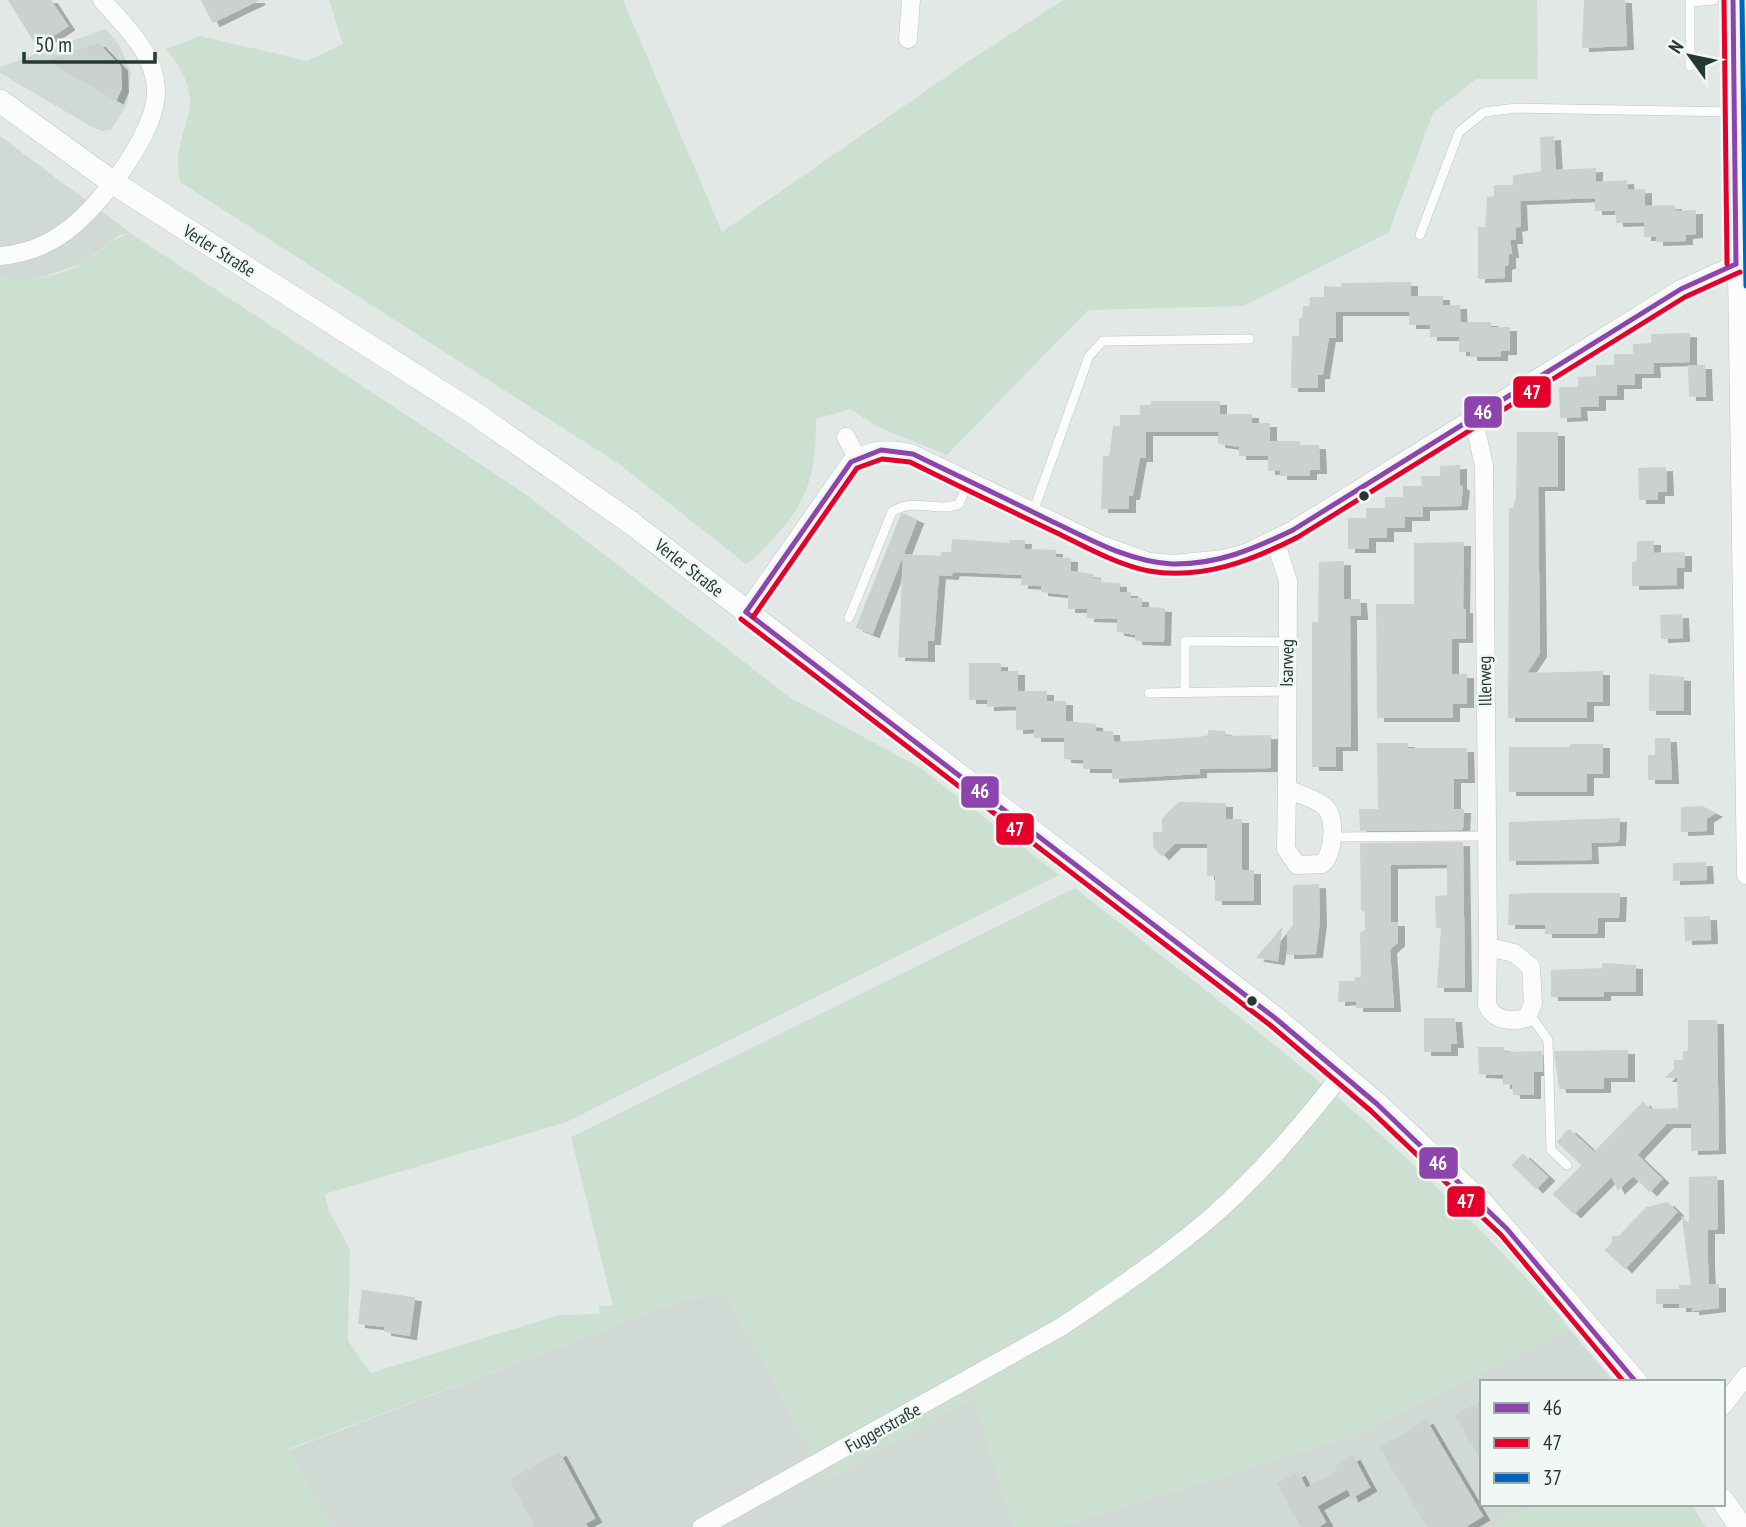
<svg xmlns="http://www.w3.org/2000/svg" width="1746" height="1527" viewBox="0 0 1746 1527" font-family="'PT Sans Narrow',sans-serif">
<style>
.built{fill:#d1d9d5}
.green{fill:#cce0d2}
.building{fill:#cbd1ce;stroke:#cbd1ce;stroke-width:2;filter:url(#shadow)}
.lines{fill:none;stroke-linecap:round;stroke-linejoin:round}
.lane-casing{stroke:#bfc5c2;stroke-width:10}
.street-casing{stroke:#bfc5c2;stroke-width:19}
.secondary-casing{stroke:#bfc5c2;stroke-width:24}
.lane{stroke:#fbfcfb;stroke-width:9}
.street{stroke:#fbfcfb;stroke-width:18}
.secondary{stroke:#fbfcfb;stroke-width:23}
.bus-1-casing{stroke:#f1f7f4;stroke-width:10}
.bus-2-casing{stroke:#f1f7f4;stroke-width:10}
.bus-3-casing{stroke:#f1f7f4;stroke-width:10}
.bus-1{stroke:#8e44ad;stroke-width:5}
.bus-2{stroke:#e4002b;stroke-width:5}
.bus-3{stroke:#0065bd;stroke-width:5}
.bus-dot{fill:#223a33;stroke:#f1f7f4;stroke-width:2.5}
.labels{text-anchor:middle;stroke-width:5;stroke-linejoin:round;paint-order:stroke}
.street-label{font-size:18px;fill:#223a33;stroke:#f1f7f4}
.line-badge{stroke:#f1f7f4;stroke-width:2.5}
.badge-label{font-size:19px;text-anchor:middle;font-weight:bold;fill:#fff}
</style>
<defs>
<filter id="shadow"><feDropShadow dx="7" dy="4" stdDeviation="0" flood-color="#0004"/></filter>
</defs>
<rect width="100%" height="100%" fill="#e2e8e5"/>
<g class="built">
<path d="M105 29 119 44 131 73 127 104 111 130 102 131 92 127 0 73V67Z"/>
<path d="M0 136 48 172 132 234 119 235 84 263 45 276 19 281 0 277Z"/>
<path d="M726 1294 827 1480 973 1397 1014 1527H331L289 1450 687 1298Z"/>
<path d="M1570 1330 1614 1382H1482V1504H1539L1491 1527H1057L1348 1437Z"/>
</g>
<g class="green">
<path d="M329 0H623L722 232 969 61 1063 0H1537L1538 79H1476L1433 113 1389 232 1244 306 1088 310 947 455 874 425 851 409 816 419C816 470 810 499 774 538 765 547 757 558 746 564L619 464 180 182C167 126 218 112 166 49L200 36 307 61 343 44Z"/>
<path d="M132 234 524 493 791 698 919 767 1059 875 567 1122 325 1194 329 1211 350 1249 348 1341 371 1373 559 1315 600 1314 599 1306H613L571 1137 1075 888C1216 999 1360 1105 1485 1235 1514 1266 1545 1296 1570 1330L1348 1437 1057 1527H1014L973 1398 827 1480 726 1294 687 1298 289 1449 331 1527H0V277C26 283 62 276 85 262 102 252 112 236 132 234Z"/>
<path d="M1539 1504H1691L1706 1527H1491Z"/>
</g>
<g class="building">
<path d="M9 0H50L67 26 37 45Z"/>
<path d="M202 0H258L213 22Z"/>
<path d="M1585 0H1624L1626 45 1583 47Z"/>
<path d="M98 44 120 67 121 88 116 99 50 61Z"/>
<path d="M1553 137 1555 171 1595 169V183L1626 181 1627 191 1644 190V207L1674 206V212L1695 211V233L1685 234V240L1657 241V236H1645V221L1617 222 1616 210H1596V197L1519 200 1520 226 1514 227 1515 239H1509L1511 253H1508V264L1504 265V277L1479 278V228H1486L1488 198 1495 197V186H1514V176L1542 172 1541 138Z"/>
<path d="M1410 283V297H1442V306H1459L1460 335V323H1490V328H1509V350H1500V356H1471V351H1460V336H1431V324H1410V311H1335V337H1328L1322 374H1317V387H1292L1293 337H1300V319H1303L1304 307H1310L1311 298H1325V287L1342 288V284Z"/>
<path d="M1689 334V361L1652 362 1653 373H1634V384H1616V395H1598V406H1579L1580 416 1561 417 1560 388H1579V378L1597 377V366H1615V355H1634V345L1652 344V335Z"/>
<path d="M1689 366H1704L1705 396H1690Z"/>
<path d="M1152 402H1219V415H1251V424H1269V442H1299V446H1318L1319 469H1309V475H1281V469L1269 470V455H1240V446L1219 443V431H1145V457H1139L1132 495H1128V508H1102L1104 457H1110L1114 427H1121V416H1141V406H1152Z"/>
<path d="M1518 433H1557V486H1537L1539 653 1525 674 1602 672V701H1586V717H1509L1510 509H1514L1517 497Z"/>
<path d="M1459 466V485L1462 488 1460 505 1422 506V516H1404V527H1386V537H1368V548H1349V519H1367V509H1386V498H1404V487H1423L1422 477H1441V467Z"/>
<path d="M1665 468 1666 491H1657V499H1640L1639 469Z"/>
<path d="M902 514 916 520 872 633 857 627Z"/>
<path d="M953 540 1010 544V541H1024L1023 550 1055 551 1054 558 1070 559V572L1093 575V579L1100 580V583L1119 584V593H1130V599H1141V608L1164 609 1163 641 1136 640V634L1118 631V618L1088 617V608H1069V594L1042 591V585L1022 584 1023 574 952 571 951 575 938 574 933 640H927V657L899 656 904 555 942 557V553H952Z"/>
<path d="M1638 542H1653V554L1684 553V567H1676V584L1633 585V563L1638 562Z"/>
<path d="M1463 543 1462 610H1465V638H1451V675H1466V703H1452V717H1378L1377 605H1415V544Z"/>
<path d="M1343 562V600H1359L1360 615H1349L1350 746H1335V766H1313V623H1319L1320 563Z"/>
<path d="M1681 615 1682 637 1662 638 1661 616Z"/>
<path d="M970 664H1000V672H1017V692H1046V702H1065V722L1095 725V732H1112L1113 743 1199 738 1209 736V731L1224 732V737L1270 736V767L1199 768V773L1113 778V768H1084V759L1065 758V737H1035V728L1017 729V705L988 706V699H970Z"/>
<path d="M1650 675 1683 678V710H1650Z"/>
<path d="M1656 739H1669L1671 779H1649V756H1656Z"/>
<path d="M1378 744H1407V749H1466L1467 778H1453V810H1463L1462 829 1361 830 1360 810H1379Z"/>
<path d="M1571 745H1602V773H1586V791H1510V748H1571Z"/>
<path d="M1179 803 1225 804V820H1241V871H1253V900H1216V875H1208V843H1174L1162 855 1154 846V833H1163V819Z"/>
<path d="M1702 807 1714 813 1706 818V830L1682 831V808Z"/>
<path d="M1619 819 1618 841 1590 842 1591 859 1510 860V823Z"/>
<path d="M1462 843 1464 987H1438L1442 927H1437L1436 897 1448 896V863L1390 864V923H1397V942L1389 949 1393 1007H1357V1000L1339 1001 1340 982H1356V978H1362L1361 934 1366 930V911L1362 910 1361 844Z"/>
<path d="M1705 863 1706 879 1674 880V864Z"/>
<path d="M1318 885 1319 921 1315 953 1288 954V932L1294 926V886Z"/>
<path d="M1531 894H1619L1618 917H1597V933H1546V924H1509L1510 895Z"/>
<path d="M1709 917 1710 939 1686 940 1685 918Z"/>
<path d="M1281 930 1277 960 1258 957Z"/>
<path d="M1603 964 1635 966V991H1603V996H1552V971L1603 969Z"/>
<path d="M1425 1019H1454L1456 1043H1450V1051H1425Z"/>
<path d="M1689 1021H1716L1718 1149 1692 1150V1123H1666L1636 1155 1661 1179 1650 1191 1633 1175 1618 1189 1612 1175 1574 1213 1554 1194 1583 1165 1558 1142 1569 1130 1594 1153 1643 1103 1650 1110 1679 1109 1678 1077H1667L1675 1069V1061H1684V1052H1689Z"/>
<path d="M1479 1048H1503L1504 1053 1541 1052 1542 1071H1533V1094H1514L1513 1083 1504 1084V1074L1480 1073Z"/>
<path d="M1627 1051V1077H1603V1088H1560L1555 1052Z"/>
<path d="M1523 1155 1547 1177 1536 1188 1513 1165Z"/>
<path d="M1716 1177 1717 1229H1707V1262L1708 1285H1718V1307L1693 1310V1307H1680V1303H1657V1290H1680V1286H1692L1683 1219 1690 1226V1178Z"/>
<path d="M1667 1203 1676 1212 1625 1268 1606 1250 1613 1243V1237H1619L1647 1208Z"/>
<path d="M363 1291 414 1298 409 1335 385 1331V1326L359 1323Z"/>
<path d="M1482 1401V1460L1456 1416Z"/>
<path d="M1426 1421 1482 1516 1464 1527H1428L1381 1448Z"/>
<path d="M559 1453 594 1518 585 1523 587 1527H536L511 1480Z"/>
<path d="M1353 1457 1369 1487 1352 1497 1348 1488 1316 1506 1325 1522 1317 1527H1302L1278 1484 1298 1473 1306 1489 1338 1471 1336 1467Z"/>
</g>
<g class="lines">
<g class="lane-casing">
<g id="lane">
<path d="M1690 66V2L1714 0"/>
<path d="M1420 235 1459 132 1484 112 1517 108 1734 112"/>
<path d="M1033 512 1089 356 1103 341 1249 339"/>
<path d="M849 618 892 512C913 497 937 513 959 504L969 481"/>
<path d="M1185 692V641L1287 642"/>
<path d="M1149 693 1286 691"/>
<path d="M1331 837 1486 836"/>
<path d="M1530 1015 1548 1040 1551 1150 1567 1165"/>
</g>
</g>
<g class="street-casing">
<g id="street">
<path d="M1733 0 1746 875"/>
<path d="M908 39 911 0"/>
<path d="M0 256C23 254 46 246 65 232 98 209 158 132 156 90 155 53 125 26 102 0"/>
<path d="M1473 416 1484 466 1488 947 1514 953 1531 967 1533 1003 1527 1018C1511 1022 1494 1021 1487 1005L1488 947"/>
<path d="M846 437 857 457"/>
<path d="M1275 540 1288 581 1287 789C1298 794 1315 798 1324 806 1337 816 1334 855 1322 864L1297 865 1286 849 1287 789"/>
<path d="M746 612 851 462C870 448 891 448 913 454L1102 545 1149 562 1174 564 1224 559 1246 553 1293 530 1681 289 1736 264"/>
<path d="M1723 1406 1746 1376"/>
<path d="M702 1527 1061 1327C1111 1293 1162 1259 1208 1220 1258 1177 1301 1126 1342 1074"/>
</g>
</g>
<g class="secondary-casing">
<g id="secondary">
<path d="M0 101 112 182 474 413 630 522 1275 1018 1377 1104 1482 1203 1636 1382"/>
<path d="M1723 1501 1741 1527"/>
</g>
</g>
<use href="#lane" class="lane"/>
<use href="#street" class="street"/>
<use href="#secondary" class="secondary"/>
<g class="bus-1-casing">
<g id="bus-1">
<path d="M1733 0 1736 264"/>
<path d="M746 612 1275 1018 1377 1104 1507 1229 1636 1382"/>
<path d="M746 612 851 462 881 450 913 454C958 476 1003 497 1047 519 1086 537 1128 562 1172 564 1217 565 1254 549 1293 530L1681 289 1736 264"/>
</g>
</g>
<g class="bus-2-casing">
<g id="bus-2">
<path d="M1724 0 1727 264"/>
<path d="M753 617 857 468 882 459 910 462C958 486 1007 509 1055 532 1084 546 1117 565 1149 571 1202 580 1251 561 1298 537L1685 297 1740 272"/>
<path d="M741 619 1270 1025 1371 1111 1501 1235 1624 1382"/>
</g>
</g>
<g class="bus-3-casing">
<path id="bus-3" d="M1742 0 1746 286"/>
</g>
<use href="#bus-1" class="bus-1"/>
<use href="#bus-2" class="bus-2"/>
<use href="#bus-3" class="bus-3"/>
</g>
<g class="bus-dot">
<circle cx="1364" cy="496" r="6"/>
<circle cx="1252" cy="1001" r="6"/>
</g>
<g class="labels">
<g class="street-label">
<text transform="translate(219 251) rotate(32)" y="6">Verler Straße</text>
<text transform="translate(689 568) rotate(38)" y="6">Verler Straße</text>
<text transform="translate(1287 663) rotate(-89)" y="6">Isarweg</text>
<text transform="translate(1485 681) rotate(-91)" y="6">Illerweg</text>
<text transform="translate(883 1428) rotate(-29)" y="6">Fuggerstraße</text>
</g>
</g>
<g class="line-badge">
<rect x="1512" y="375" width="40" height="34" rx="7" fill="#e4002b"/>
<rect x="1463" y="395" width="40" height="34" rx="7" fill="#8e44ad"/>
<rect x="960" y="775" width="40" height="34" rx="7" fill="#8e44ad"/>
<rect x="995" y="812" width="40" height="34" rx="7" fill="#e4002b"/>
<rect x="1418" y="1146" width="41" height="34" rx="7" fill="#8e44ad"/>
<rect x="1446" y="1185" width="40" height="33" rx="7" fill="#e4002b"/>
</g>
<g class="badge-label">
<text x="1532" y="399">47</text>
<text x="1483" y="419">46</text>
<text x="980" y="798">46</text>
<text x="1015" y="836">47</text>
<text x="1438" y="1170">46</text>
<text x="1466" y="1208">47</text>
</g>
<rect x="1480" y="1380" width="245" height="126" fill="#f1f7f4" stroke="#9eaba7" stroke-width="2"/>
<rect x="1494" y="1403" width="35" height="10" fill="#8e44ad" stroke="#9eaba7" stroke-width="2"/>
<text x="1543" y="1415" font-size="21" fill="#223a33">46</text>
<rect x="1494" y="1438" width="35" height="10" fill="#e4002b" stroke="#9eaba7" stroke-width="2"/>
<text x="1543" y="1450" font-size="21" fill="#223a33">47</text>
<rect x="1494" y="1473" width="35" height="10" fill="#0065bd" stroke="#9eaba7" stroke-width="2"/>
<text x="1543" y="1485" font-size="21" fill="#223a33">37</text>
<g transform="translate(1690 56) rotate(303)" stroke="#f1f7f4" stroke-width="5" paint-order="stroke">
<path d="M0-5L12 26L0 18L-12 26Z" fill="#223a33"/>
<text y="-10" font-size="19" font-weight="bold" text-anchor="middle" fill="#223a33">N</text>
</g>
<path d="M24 52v10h131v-10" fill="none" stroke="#223a33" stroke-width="3.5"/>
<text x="35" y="52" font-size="21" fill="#223a33" stroke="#f1f7f4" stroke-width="5" paint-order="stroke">50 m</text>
</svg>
